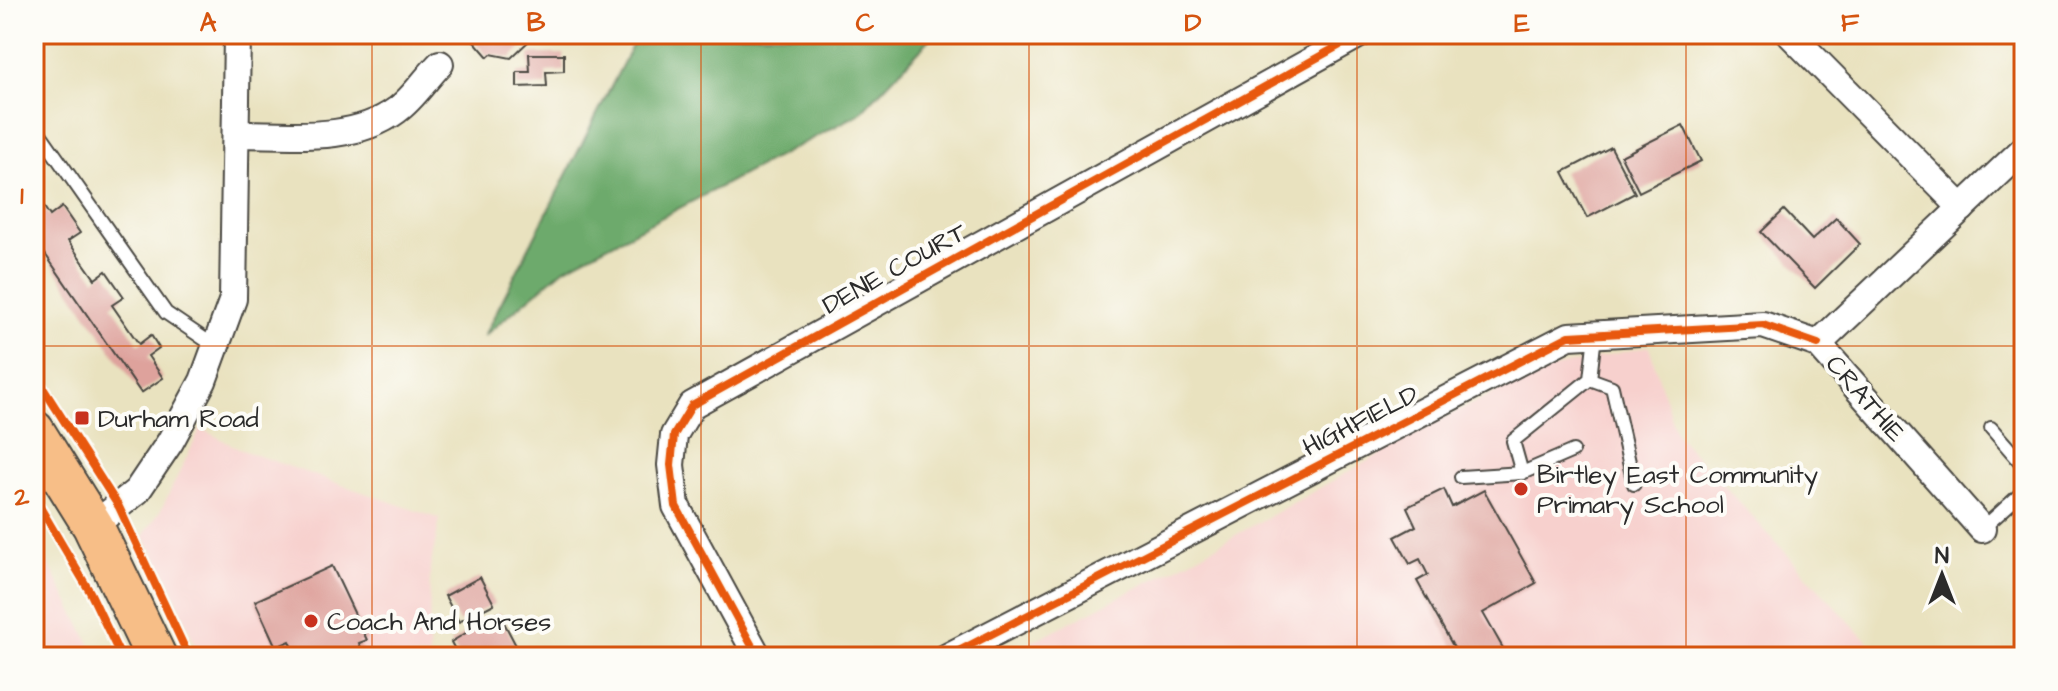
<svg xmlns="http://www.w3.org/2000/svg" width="2058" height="691" viewBox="0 0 2058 691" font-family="'Architects Daughter',sans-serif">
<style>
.built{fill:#f7d0cd}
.forest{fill:#6daa6c;stroke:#4c6a4c;stroke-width:2}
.building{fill:#dea29c}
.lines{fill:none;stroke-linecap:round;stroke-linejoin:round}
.service-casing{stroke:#484641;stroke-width:16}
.minor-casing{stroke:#484641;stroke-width:30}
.primary-casing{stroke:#484641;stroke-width:44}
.service{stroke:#fff;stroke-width:12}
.minor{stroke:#fff;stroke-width:26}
.primary{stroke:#f7be87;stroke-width:40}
.cycleway-casing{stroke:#fdfcf7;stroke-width:13}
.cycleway{stroke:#e8590c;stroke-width:8}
.grid{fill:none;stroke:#d5540f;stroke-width:2;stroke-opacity:0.55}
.poi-dot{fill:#c8321e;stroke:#fdfcf7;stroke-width:3}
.labels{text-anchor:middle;stroke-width:8;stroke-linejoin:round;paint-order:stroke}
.street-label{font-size:26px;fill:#2b2b2b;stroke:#fdfcf7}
.poi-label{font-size:26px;fill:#2b2b2b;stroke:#fdfcf7;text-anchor:start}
.neatline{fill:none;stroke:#d5540f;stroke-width:3}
.grid-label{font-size:26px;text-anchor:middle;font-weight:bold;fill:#d5540f}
</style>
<rect width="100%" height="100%" fill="#fdfcf7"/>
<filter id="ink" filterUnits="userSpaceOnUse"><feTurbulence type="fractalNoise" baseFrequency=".0125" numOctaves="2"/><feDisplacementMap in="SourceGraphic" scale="16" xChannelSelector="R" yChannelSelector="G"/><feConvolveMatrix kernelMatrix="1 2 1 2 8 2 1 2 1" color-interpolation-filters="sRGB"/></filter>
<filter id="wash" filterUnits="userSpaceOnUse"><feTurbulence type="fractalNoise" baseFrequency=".006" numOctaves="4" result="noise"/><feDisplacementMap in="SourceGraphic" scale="32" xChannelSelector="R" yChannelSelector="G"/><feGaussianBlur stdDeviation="1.8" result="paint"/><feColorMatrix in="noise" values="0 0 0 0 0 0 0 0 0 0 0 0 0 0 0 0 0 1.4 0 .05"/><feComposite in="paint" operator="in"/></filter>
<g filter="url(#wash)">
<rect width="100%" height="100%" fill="#e9e2bf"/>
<g class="built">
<path d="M1649 346 1676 434 1882 657H1002L1195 558 1453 413 1540 371Z"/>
<path d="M201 428 239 449 440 519 430 569 429 657H200L167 576 143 536 161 510Z"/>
<path d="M44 555 72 609 97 657H34V560Z"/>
</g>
<path class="forest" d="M638 34H935L859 114 565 268 484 336Z"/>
<g id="blocks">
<g class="building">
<path d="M468 34H526L531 39 511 58 491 54 488 57Z"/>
<path d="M529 54H564V71L546 72 547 86 517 87V72H530Z"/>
<path d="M1683 125 1701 161 1639 192 1621 156Z"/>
<path d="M1611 147 1635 193 1587 218 1563 172Z"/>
<path d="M34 192 50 216 62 207 80 233 68 241 95 279 106 271 124 297 112 305 139 344 151 335 159 348 148 356 163 378 141 393 34 238Z"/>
<path d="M1784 210 1812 240 1836 218 1860 244 1815 288 1761 232Z"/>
<path d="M1444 489 1452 507 1484 490 1536 583 1483 613 1508 657H1459L1417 581 1428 575 1420 559 1410 564 1395 537 1416 526 1407 507Z"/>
<path d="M332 566 367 640 359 643 365 657H297L290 641 276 647 255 601Z"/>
<path d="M480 577 494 604 459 622 445 596Z"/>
<path d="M499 613 522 657H459L451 642Z"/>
</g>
</g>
</g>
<g filter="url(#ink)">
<use href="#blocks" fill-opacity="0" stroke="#484641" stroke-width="2"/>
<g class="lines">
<g class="service-casing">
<g id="service">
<path d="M34 125 166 313 216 347"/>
<path d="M1590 379 1612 387 1634 484"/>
<path d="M1991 428 2024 466"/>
<path d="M1522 473 1513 441 1590 379 1595 335"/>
<path d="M1461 477 1522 473 1573 451"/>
<path d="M1982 529 2024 491"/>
</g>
</g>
<g class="minor-casing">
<g id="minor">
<path d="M1790 34 1962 208"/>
<path d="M238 134C289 134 353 143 397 110 413 99 426 78 440 64"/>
<path d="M1818 344 2024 149"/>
<path d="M1818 344 1982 529"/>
<path d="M93 526 137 491 170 442 203 381 233 299 237 34"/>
<path d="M758 657 676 506 671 465 674 435 692 405 1360 34"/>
<path d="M947 657 1569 336 1763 325 1818 344"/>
</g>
</g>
<g class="primary-casing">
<path id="primary" d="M34 431 93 526 156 657"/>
</g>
<use href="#service" class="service"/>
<use href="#minor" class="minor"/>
<use href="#primary" class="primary"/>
<g class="cycleway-casing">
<g id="cycleway">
<path d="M34 374 119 507 189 657"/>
<path d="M34 497 90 592 121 657"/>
<path d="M758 657 676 506 671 465 674 435 692 405 1360 34"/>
<path d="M947 657 1569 336 1763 325 1818 344"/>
</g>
</g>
<use href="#cycleway" class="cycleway"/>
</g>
</g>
<path class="grid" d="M372 34V657M701 34V657M1029 34V657M1357 34V657M1686 34V657M34 346H2024"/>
<g class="poi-dot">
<rect x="74" y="410" width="16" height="16" rx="4"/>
<circle cx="1521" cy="489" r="8"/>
<circle cx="311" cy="621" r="8"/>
</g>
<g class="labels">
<g class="street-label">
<text transform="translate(894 268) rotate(-29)" y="9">DENE COURT</text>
<text transform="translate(1866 398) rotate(49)" y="9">CRATHIE</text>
<text transform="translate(1360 420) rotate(-27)" y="9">HIGHFIELD</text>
</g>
<g class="poi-label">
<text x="98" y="427">Durham Road</text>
<text x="1537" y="483">Birtley East Community<tspan x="1537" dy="30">Primary School</tspan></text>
<text x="327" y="630">Coach And Horses</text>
</g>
</g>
<rect width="2058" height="691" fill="none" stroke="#fdfcf7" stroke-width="88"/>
<g transform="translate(1942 575)" stroke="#fdfcf7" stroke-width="6" paint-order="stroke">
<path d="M0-6L14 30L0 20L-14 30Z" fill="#2b2b2b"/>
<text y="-12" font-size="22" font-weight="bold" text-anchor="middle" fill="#2b2b2b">N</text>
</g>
<rect x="44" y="44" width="1970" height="603" class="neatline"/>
<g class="grid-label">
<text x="208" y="31">A</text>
<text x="536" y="31">B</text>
<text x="865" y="31">C</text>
<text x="1193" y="31">D</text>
<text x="1522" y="31">E</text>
<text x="1850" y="31">F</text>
<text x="22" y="204">1</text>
<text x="22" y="505">2</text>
</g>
</svg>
